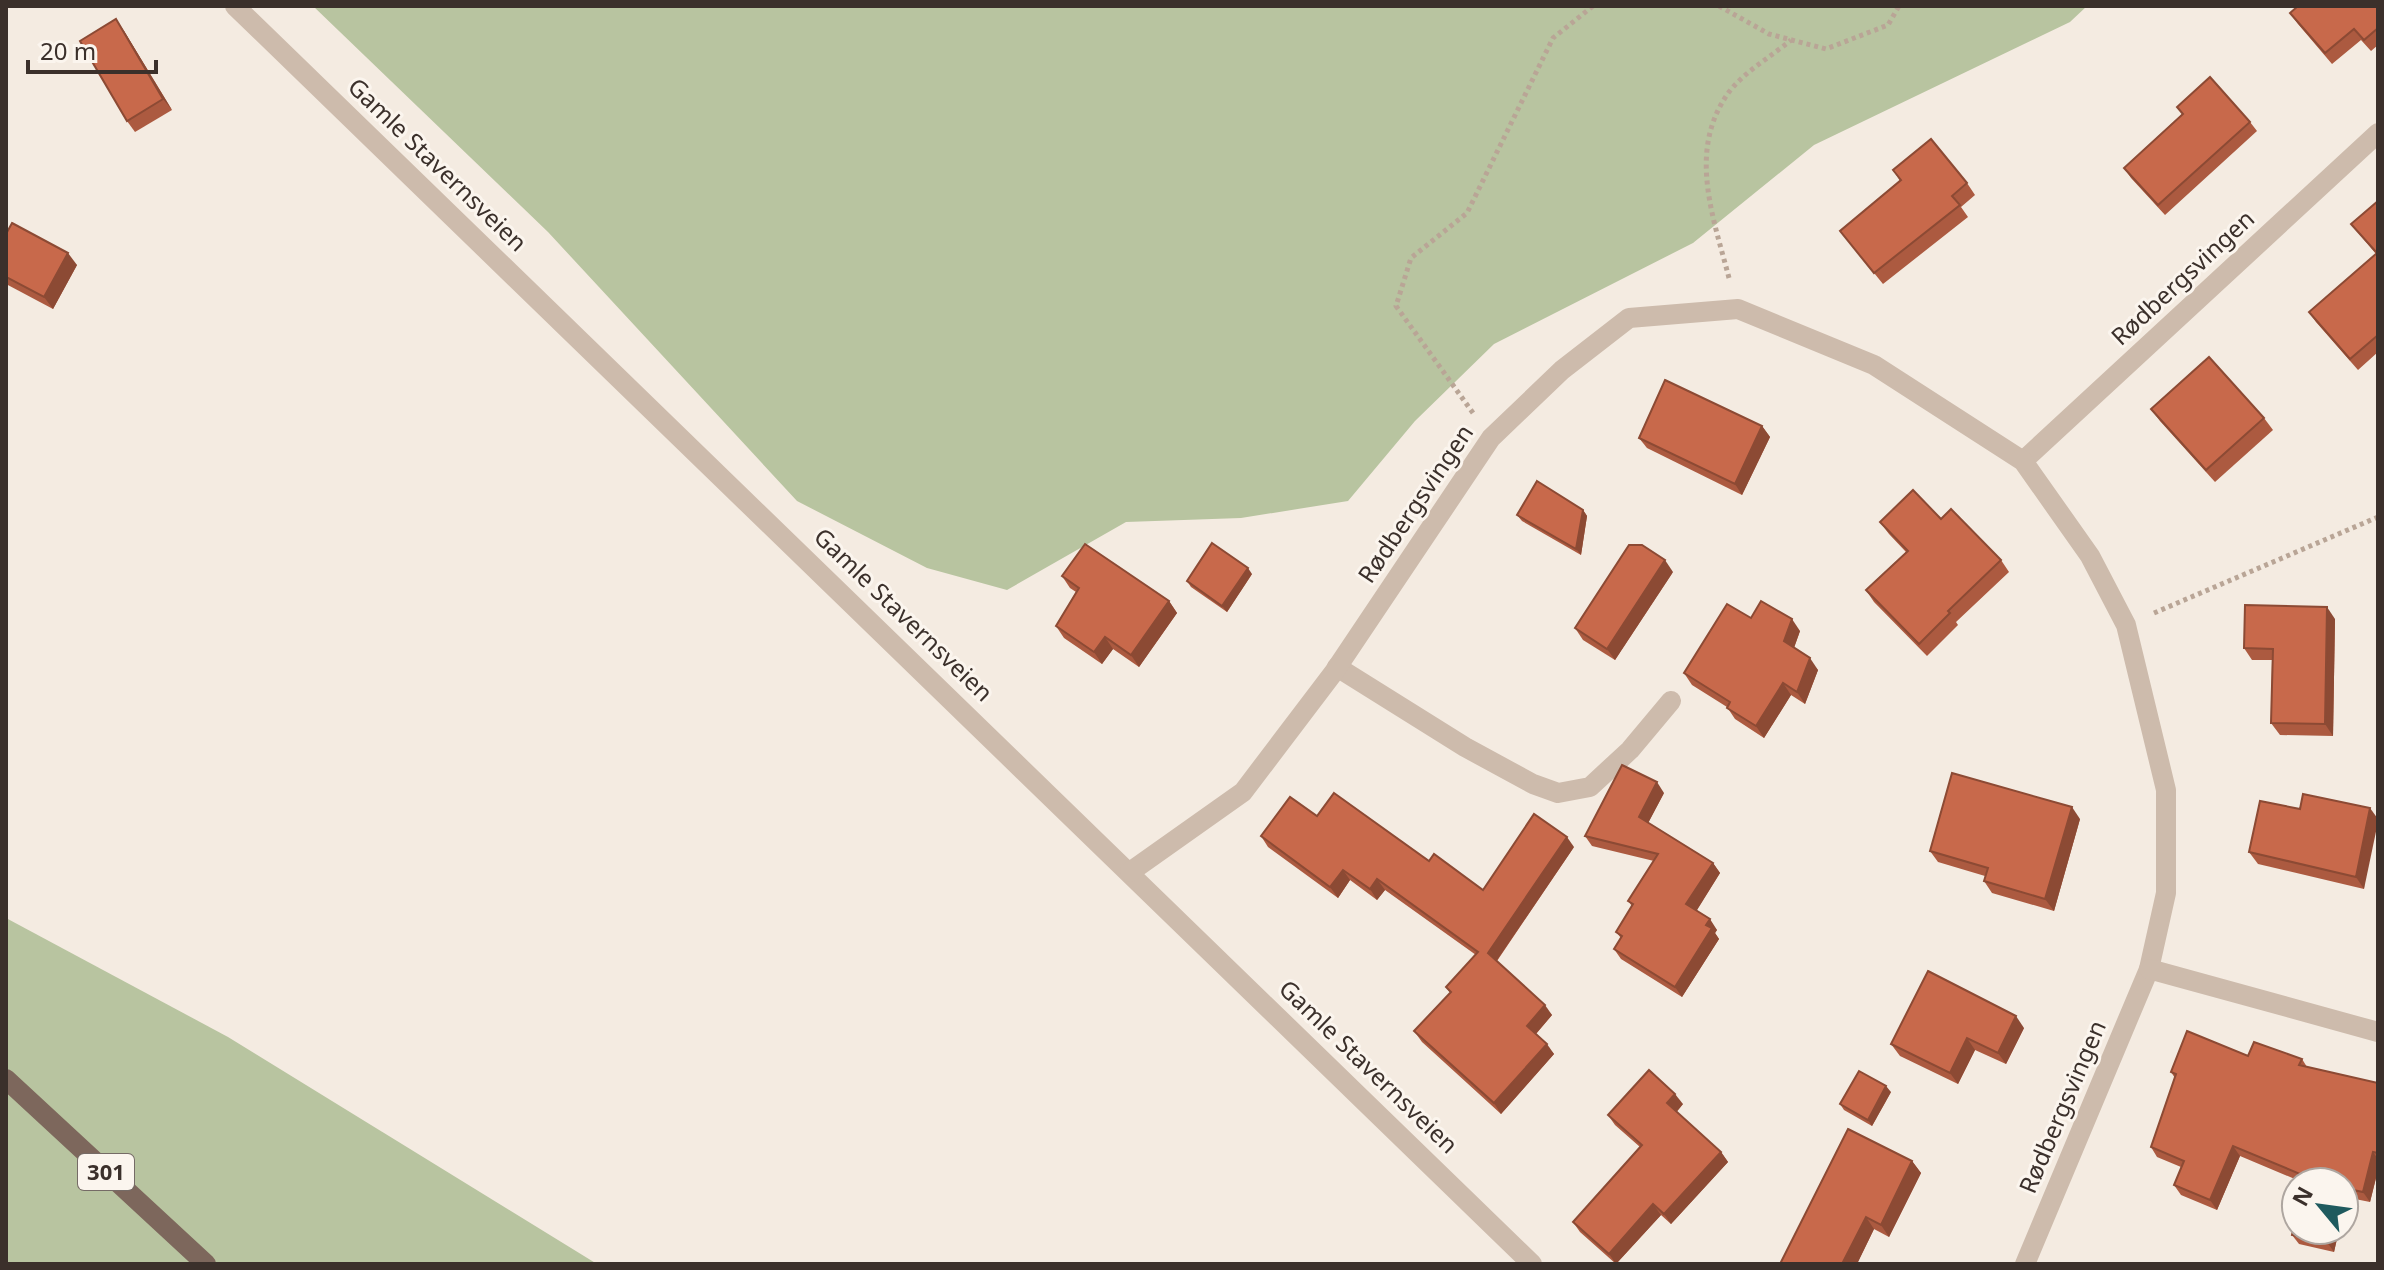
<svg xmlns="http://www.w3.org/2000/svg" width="2384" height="1270" viewBox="0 0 2384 1270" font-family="'Noto Sans',sans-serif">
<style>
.green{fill:#b8c4a0}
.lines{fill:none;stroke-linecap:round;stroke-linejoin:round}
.path{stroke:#b9a596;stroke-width:5;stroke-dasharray:4 4;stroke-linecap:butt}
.minor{stroke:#cdbbac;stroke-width:20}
.major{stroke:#7d675c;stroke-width:20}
.wall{fill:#ac5a40}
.shaded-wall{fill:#8c4a34}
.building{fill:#c8694b;stroke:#8c4a34;stroke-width:2}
.labels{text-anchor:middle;stroke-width:6;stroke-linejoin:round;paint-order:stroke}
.shield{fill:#fbf5ee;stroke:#756b66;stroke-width:2}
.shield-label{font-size:22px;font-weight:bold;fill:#3b302b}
.street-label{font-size:24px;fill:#3b302b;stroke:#fbf5ee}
</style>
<rect width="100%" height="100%" fill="#f4ebe1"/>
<g class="green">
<path d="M313 6H2087L2070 22 1814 145 1693 243 1494 344 1415 421 1348 501 1241 518 1126 522 1007 590 927 568 797 501 548 232Z"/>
<path d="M6 918 228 1037 597 1264H6Z"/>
</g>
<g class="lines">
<g class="path">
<path d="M1719 6 1769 34 1826 49 1888 25 1899 6"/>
<path d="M1729 278C1713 216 1687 150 1729 92 1744 72 1772 56 1791 40"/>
<path d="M1473 413 1396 306 1411 258 1467 213 1553 38 1593 6"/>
<path d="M2154 613 2378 517"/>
</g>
<g class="minor">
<path d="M235 6 1532 1264"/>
<path d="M2023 461 2378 133"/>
<path d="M1337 667 1465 747 1533 784 1558 793 1590 787 1630 750 1671 701"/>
<path d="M1130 872 1243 792 1334 672 1491 438 1562 370 1629 318 1738 309 1874 365 2023 461 2090 556 2126 625 2166 790V893L2149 969 2025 1264"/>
<path d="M2149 969 2378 1032"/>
</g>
<path class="major" d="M6 1079 206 1264"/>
</g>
<g class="wall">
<path d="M2378 6V45L2371 51 2361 40 2332 64 2298 24 2290 13Z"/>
<path d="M124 31 172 110 135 132 127 121Z"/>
<path d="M2177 107 2250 122 2257 131 2165 215 2131 178 2124 168 2182 114Z"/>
<path d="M1893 170 1967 183 1975 195 1961 207 1968 217 1883 284 1840 231 1900 181Z"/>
<path d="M2378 201V352L2358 370 2316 322 2309 312 2376 254 2351 224Z"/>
<path d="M6 234 77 265 53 309 6 284Z"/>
<path d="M2151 409 2264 418 2273 430 2215 482 2160 421Z"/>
<path d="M1762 426 1770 437 1742 495 1647 448 1639 438Z"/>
<path d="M1583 510 1587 516 1581 555 1522 521 1517 515Z"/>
<path d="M1941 519 2001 560 2009 572 1956 622 1958 625 1927 656 1874 602 1866 590 1906 552 1889 534 1880 522Z"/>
<path d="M1673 572 1615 660 1583 640 1575 628Z"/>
<path d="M1252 574 1227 612 1191 587 1187 581Z"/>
<path d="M1062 576 1169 601 1177 613 1139 667 1113 649 1102 664 1064 638 1056 626 1076 592 1070 588Z"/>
<path d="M1751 618 1800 631 1794 648 1818 670 1805 704 1791 695 1764 738 1735 719 1727 707 1692 685 1684 673Z"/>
<path d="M2335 619 2333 736 2280 735 2271 723 2272 660H2252L2244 648Z"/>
<path d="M1664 793 1648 823 1713 863 1720 873 1696 911 1717 930 1715 933 1719 939 1682 997 1621 959 1614 949 1621 938 1616 932 1632 906 1628 901 1654 861 1592 846 1585 836Z"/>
<path d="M2370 808 2364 889 2258 864 2249 852 2300 809Z"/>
<path d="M1317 816 1429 861 1483 890 1574 847 1497 961 1552 1015 1536 1034 1554 1054 1501 1114 1422 1042 1414 1031 1450 993 1446 987 1476 955 1385 890 1377 900 1350 880 1338 898 1268 847 1261 836Z"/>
<path d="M2080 819 2054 911 1992 893 1984 881 1985 876 1938 862 1930 851Z"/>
<path d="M2024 1028 2006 1064 1975 1050 1958 1084 1900 1056 1891 1044Z"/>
<path d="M2248 1056 2302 1059 2307 1067 2378 1083V1170L2370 1202 2355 1199 2353 1208 2344 1206V1207V1182H2302L2240 1156 2217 1210 2181 1195 2174 1185 2181 1167 2157 1157 2151 1147 2175 1078 2171 1072Z"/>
<path d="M1891 1092 1872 1126 1844 1110 1840 1104Z"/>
<path d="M1683 1104 1676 1112 1721 1152 1728 1162 1671 1224 1661 1215 1616 1264 1580 1232 1573 1222 1640 1147 1615 1125 1608 1115Z"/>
<path d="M1912 1161 1921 1173 1889 1237 1874 1229 1857 1264H1780Z"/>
<path d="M2339 1230 2334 1252 2299 1244 2292 1235Z"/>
</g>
<g class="shaded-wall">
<path d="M116 19 124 31 172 110 163 99Z"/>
<path d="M68 253 77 265 53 309 44 297Z"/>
<path d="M1762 426 1770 437 1742 495 1735 484Z"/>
<path d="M1583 510 1587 516 1581 555 1576 549Z"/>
<path d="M1665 560 1673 572 1615 660 1607 649Z"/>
<path d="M1248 568 1252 574 1227 612 1222 606Z"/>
<path d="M1169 601 1177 613 1139 667 1131 655Z"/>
<path d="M2327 607 2335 619 2333 736 2325 724Z"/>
<path d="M1792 619 1800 631 1792 653 1784 641Z"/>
<path d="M1105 637 1113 649 1102 664 1094 652Z"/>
<path d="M1810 658 1818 670 1805 704 1797 692Z"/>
<path d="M1783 683 1791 695 1764 738 1756 726Z"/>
<path d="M1657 782 1664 793 1646 827 1639 817Z"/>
<path d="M2072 807 2080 819 2054 911 2045 899Z"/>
<path d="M2370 808 2378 819V822L2364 889 2356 877Z"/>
<path d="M1567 837 1574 847 1495 963 1488 953Z"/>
<path d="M1713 863 1720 873 1694 915 1686 904Z"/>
<path d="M1343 870 1350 880 1338 898 1330 887Z"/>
<path d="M1377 879 1385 890 1377 900 1370 889Z"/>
<path d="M1710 919 1717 930 1715 933 1719 939 1682 997 1675 987Z"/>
<path d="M1545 1005 1552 1015 1534 1036 1527 1026Z"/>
<path d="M2016 1016 2024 1028 2006 1064 1998 1053Z"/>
<path d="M1967 1038 1975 1050 1958 1084 1950 1073Z"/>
<path d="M1547 1044 1554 1054 1501 1114 1494 1103Z"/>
<path d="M1886 1086 1891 1092 1872 1126 1868 1120Z"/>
<path d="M1675 1094 1683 1104 1675 1114 1667 1103Z"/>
<path d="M2233 1146 2240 1156 2217 1210 2210 1200Z"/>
<path d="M1721 1152 1728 1162 1671 1224 1664 1214Z"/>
<path d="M2373 1152 2378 1159V1170L2370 1202 2363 1192Z"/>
<path d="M1912 1161 1921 1173 1889 1237 1881 1225Z"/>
<path d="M2348 1189 2355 1199 2353 1208 2346 1198Z"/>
<path d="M1653 1204 1661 1215 1616 1264 1609 1254Z"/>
<path d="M1866 1217 1874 1229 1857 1264H1842Z"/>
<path d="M2330 1230H2339L2334 1252 2327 1242Z"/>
</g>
<g class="building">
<path d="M2298 6H2378V28L2364 40 2354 29 2325 53 2290 13Z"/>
<path d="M116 19 163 99 127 121 80 41Z"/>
<path d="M2210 77 2250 122 2158 205 2124 168 2183 114 2177 107Z"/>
<path d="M1931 139 1967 183 1952 196 1960 205 1874 273 1840 231 1901 180 1893 170Z"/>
<path d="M2378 201V335L2350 359 2309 312 2377 253 2351 224Z"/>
<path d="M12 223 68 253 44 297 6 277V234Z"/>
<path d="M2209 357 2264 418 2206 470 2151 409Z"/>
<path d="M1665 380 1762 426 1735 484 1639 438Z"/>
<path d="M1537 481 1583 510 1576 549 1517 515Z"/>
<path d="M1913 490 1941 519 1951 509 2001 560 1948 611 1950 613 1919 644 1866 590 1908 551 1880 522Z"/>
<path d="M1212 543 1248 568 1222 606 1187 581Z"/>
<path d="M1085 544 1169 601 1131 655 1105 637 1094 652 1056 626 1079 588 1062 576Z"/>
<path d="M1629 545H1642L1665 560 1607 649 1575 628Z"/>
<path d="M1761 601 1792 619 1784 641 1810 658 1797 692 1783 683 1756 726 1727 708 1730 702 1684 673 1727 604 1751 618Z"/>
<path d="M2245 605 2327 607 2325 724 2271 723 2273 649 2244 648Z"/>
<path d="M1622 765 1657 782 1639 817 1713 863 1686 904 1710 919 1706 925 1712 928 1675 987 1614 949 1622 936 1616 932 1633 904 1628 901 1658 854 1585 836Z"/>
<path d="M1952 773 2072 807 2045 899 1984 881 1988 868 1930 851Z"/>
<path d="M1334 793 1429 861 1434 854 1483 890 1534 814 1567 837 1488 953 1545 1005 1527 1026 1547 1044 1494 1103 1414 1031 1451 992 1446 987 1478 952 1377 879 1370 889 1343 870 1330 887 1261 836 1290 797 1317 816Z"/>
<path d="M2303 794 2370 808 2356 877 2249 852 2260 801 2300 809Z"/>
<path d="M1928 971 2016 1016 1998 1053 1967 1038 1950 1073 1891 1044Z"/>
<path d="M2187 1031 2248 1056 2254 1042 2302 1059 2299 1065 2378 1083V1153L2373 1152 2363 1192 2348 1189 2346 1198H2344V1182H2304L2305 1176 2233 1146 2210 1200 2174 1185 2184 1161 2151 1147 2176 1074 2171 1072Z"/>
<path d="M1649 1070 1675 1094 1667 1103 1721 1152 1664 1214 1653 1204 1609 1254 1573 1222 1642 1145 1608 1115Z"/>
<path d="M1859 1071 1886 1086 1868 1120 1840 1104Z"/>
<path d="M1848 1129 1912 1161 1881 1225 1866 1217 1842 1264H1780Z"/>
<path d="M2296 1216V1230H2330L2327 1242 2292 1235Z"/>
</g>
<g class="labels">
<rect class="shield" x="78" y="1154" width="56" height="36" rx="6"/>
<g class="shield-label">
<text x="106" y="1180">301</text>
</g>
<g class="street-label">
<text transform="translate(437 165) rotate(44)" y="8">Gamle Stavernsveien</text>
<text transform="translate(2183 278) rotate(-43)" y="8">Rødbergsvingen</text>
<text transform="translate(1416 504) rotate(-56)" y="8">Rødbergsvingen</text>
<text transform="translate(903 615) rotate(44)" y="8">Gamle Stavernsveien</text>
<text transform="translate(1368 1067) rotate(44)" y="8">Gamle Stavernsveien</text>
<text transform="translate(2063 1107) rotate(-67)" y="8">Rødbergsvingen</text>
</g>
</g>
<rect width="2384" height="1270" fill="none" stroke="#3b302b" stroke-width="16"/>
<g transform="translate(2320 1206) rotate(299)"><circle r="38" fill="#fbf5ee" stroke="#aea6a0" stroke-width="2"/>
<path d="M0-6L14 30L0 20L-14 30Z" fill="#1f5a5e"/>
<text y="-12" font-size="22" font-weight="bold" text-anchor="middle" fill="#3b302b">N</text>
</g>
<path d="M28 60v12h128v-12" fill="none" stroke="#3b302b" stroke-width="4"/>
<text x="40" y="60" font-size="24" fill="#3b302b" stroke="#fbf5ee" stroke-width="6" paint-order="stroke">20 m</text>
</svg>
